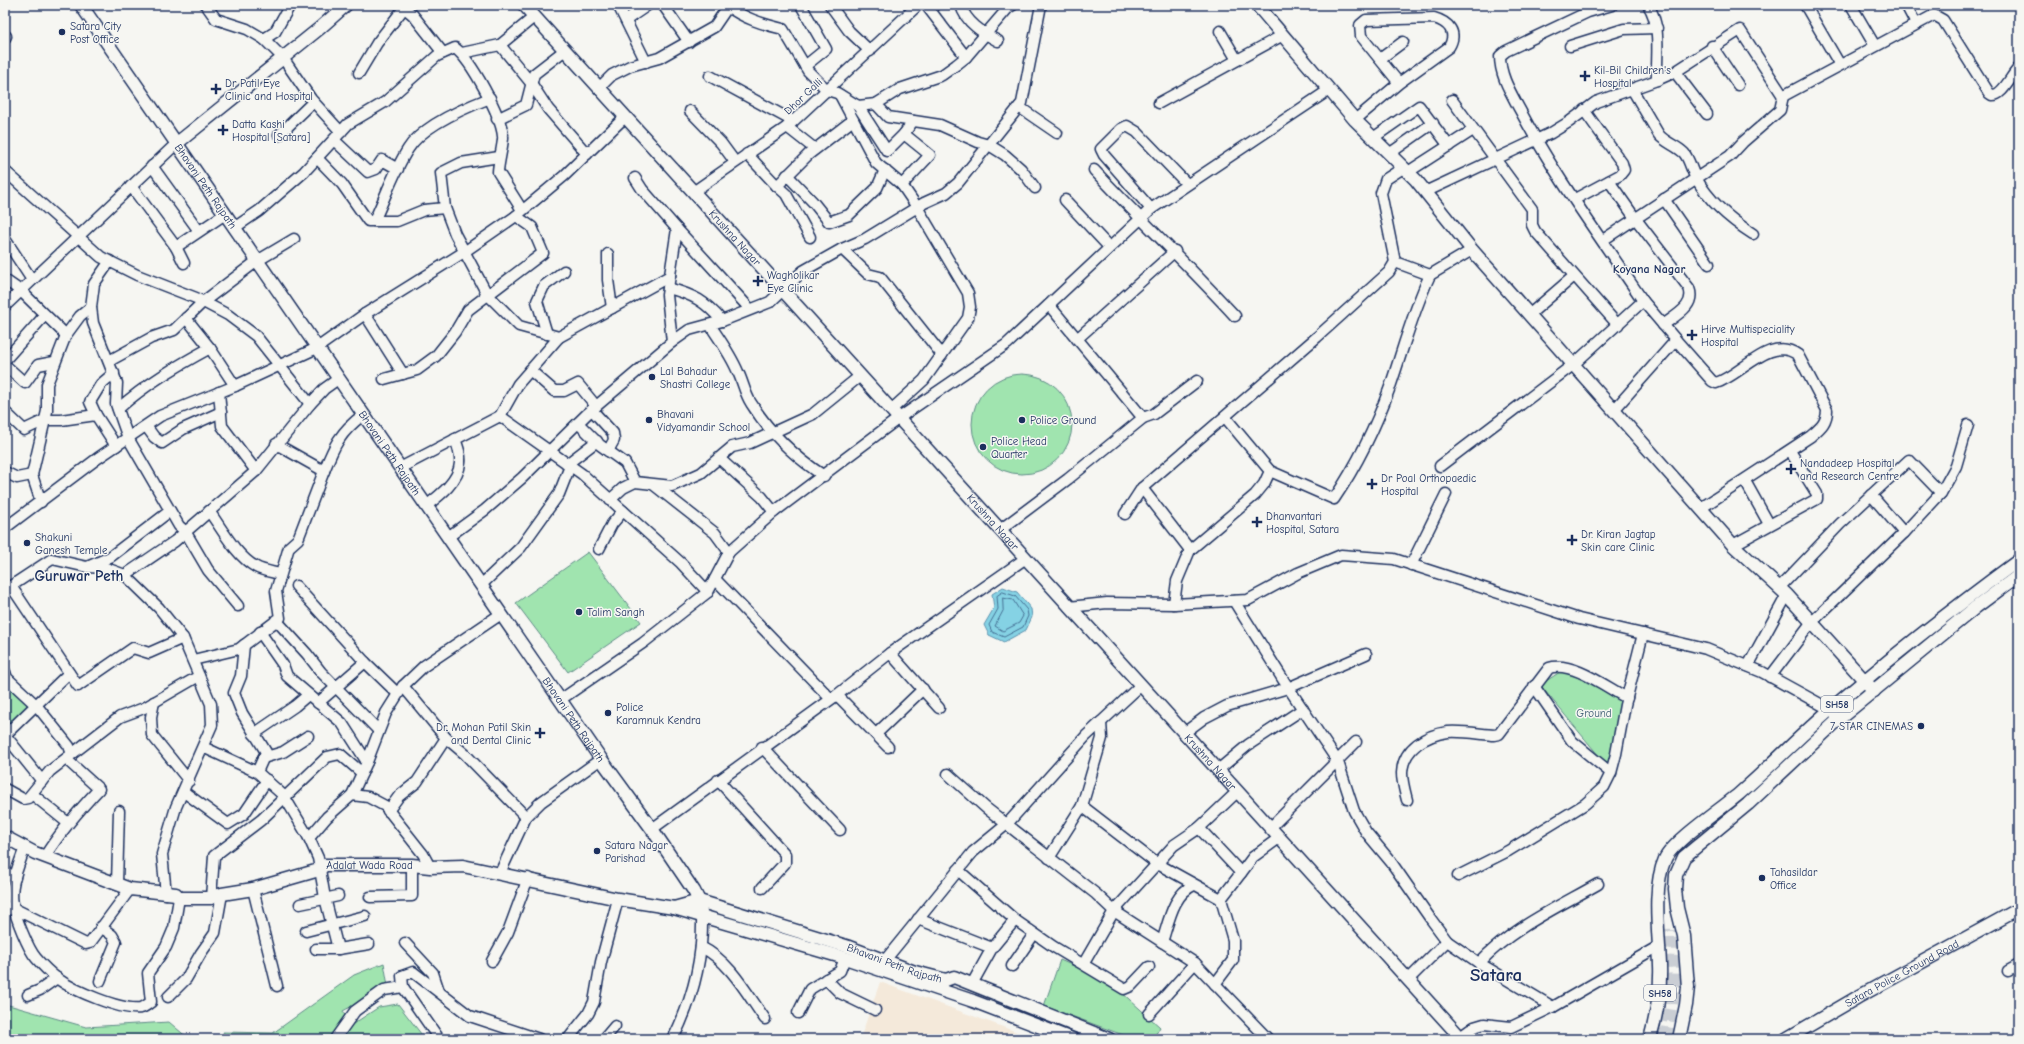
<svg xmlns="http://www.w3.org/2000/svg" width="2024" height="1044" viewBox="0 0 2024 1044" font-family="'Comic Neue',sans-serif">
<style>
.built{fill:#f4e9da}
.green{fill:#a0e4af;stroke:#5e8a86}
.water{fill:#85d2e4;stroke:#5b91ae}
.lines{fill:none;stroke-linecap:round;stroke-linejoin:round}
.shore{stroke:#457094;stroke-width:1}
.stream{stroke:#5b91ae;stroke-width:2.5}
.major-tunnel{stroke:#caced4;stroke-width:12;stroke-dasharray:12 6;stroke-linecap:butt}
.minor-casing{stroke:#1b2f5e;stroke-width:13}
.major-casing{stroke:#1b2f5e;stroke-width:15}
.minor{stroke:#f6f6f2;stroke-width:10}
.major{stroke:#f6f6f2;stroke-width:12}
.poi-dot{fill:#1b2f5e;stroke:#f6f6f2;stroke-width:1.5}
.labels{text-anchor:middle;stroke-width:3;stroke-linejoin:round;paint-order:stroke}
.shield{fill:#f6f6f2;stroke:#5d6b8a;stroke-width:1}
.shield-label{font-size:10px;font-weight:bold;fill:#1b2f5e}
.poi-label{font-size:11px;fill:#1b2f5e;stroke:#f6f6f2;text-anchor:start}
.street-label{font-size:11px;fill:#1b2f5e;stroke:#f6f6f2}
.park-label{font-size:11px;fill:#3c5c72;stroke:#f6f6f2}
.neighbourhood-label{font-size:12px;font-weight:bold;fill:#1b2f5e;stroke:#f6f6f2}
.district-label{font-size:15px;font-weight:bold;fill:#1b2f5e;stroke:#f6f6f2}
.town-label{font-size:19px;font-weight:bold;fill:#1b2f5e;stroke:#f6f6f2}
</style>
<rect width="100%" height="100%" fill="#f6f6f2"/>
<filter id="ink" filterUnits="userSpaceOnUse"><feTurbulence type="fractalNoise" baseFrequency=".025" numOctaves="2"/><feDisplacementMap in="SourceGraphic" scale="8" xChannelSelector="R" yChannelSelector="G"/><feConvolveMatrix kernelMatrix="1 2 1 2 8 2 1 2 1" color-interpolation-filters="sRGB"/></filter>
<g filter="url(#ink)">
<path class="built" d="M880 982 1036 1039H860Z"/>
<g class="green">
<circle cx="1022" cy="424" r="50"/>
<path d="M588 552 641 622 568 672 516 603Z"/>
<path d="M1563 670 1621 700 1609 768 1540 685Z"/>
<path d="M5 672 35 704 5 731Z"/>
<path d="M1060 960 1110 982 1160 1027 1153 1039H1134L1044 1006Z"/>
<path d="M384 963 388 986 343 1011 350 1026 379 1007 398 1004 425 1039H226L223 1032 273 1033 354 975Z"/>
<path d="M5 1004 86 1027 169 1022 189 1039H5Z"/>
</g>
<path class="water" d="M1003 587 1017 592 1031 609 1032 617 1026 630 1004 642 989 635 984 625 994 608 992 594Z"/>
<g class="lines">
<g class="shore">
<path d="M1003 592 1015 596 1027 610 1028 616 1023 627 1004 637 992 632 989 625 998 609 997 596Z"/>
<path d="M1003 598 1013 600 1023 616 1019 623 1003 631 995 626 1003 611Z"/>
</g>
<path class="stream" d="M1526 5 1536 8 1541 5"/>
<g class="major-tunnel">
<path d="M1657 1039C1667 1004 1666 965 1665 929"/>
<path d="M1666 1039 1675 984 1676 930"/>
</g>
<g class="minor-casing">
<g id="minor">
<path d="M206 5 216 19 247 29 264 39 283 58 311 99 341 132"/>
<path d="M401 5 413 15 443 53"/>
<path d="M618 5 646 62"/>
<path d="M663 5 689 42"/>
<path d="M726 5C743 18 762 24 783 29L808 71 827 90 837 93 858 106 876 104"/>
<path d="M830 5 849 31 870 51"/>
<path d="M926 5 966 57"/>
<path d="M961 5C965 22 983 33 998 41"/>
<path d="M1013 5 1008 8 966 57 956 65 942 75 900 89 876 104 888 117 940 125 978 142 989 145 1005 155 1021 169 1035 188"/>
<path d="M1648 5C1662 26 1656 57 1657 80"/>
<path d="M1805 5 1840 65"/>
<path d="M1851 5 1875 46"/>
<path d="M1906 5 1916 24"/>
<path d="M802 7 826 49 805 66"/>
<path d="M626 20 648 5"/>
<path d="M1220 31 1237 60"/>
<path d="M5 38 6 36"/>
<path d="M264 39 275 32 290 5"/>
<path d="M500 45 531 83 548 109 587 154"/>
<path d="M1570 46 1624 29 1657 28"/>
<path d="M1712 46 1738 85"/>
<path d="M462 53 500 45 534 17"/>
<path d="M1380 59 1403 42"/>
<path d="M1675 72 1707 114"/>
<path d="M359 73 377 43 404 8"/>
<path d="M710 76 793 121"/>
<path d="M599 88 612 75 630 66 659 58 714 27 729 5"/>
<path d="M1632 89 1659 135C1666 143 1676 145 1684 153 1690 160 1691 170 1696 178 1709 201 1731 220 1753 234"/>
<path d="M840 95 876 163 902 185 917 207 968 293 970 307 968 318 924 380 891 410"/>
<path d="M1452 100 1532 209V225L1535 231 1618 325"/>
<path d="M1159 103 1283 35"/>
<path d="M858 106 887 151 904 134 913 121"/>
<path d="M1019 107 1057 133"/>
<path d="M690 111 721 143 735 162"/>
<path d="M497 119 526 105 534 74 565 50"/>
<path d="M1355 120 1399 83 1449 47C1458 32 1448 22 1434 18L1366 20 1360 25 1361 36 1399 83"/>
<path d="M787 127 815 149"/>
<path d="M279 135 313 102"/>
<path d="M1373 138 1419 106 1449 146"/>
<path d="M334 140 368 172 376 169 382 160 398 169"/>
<path d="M747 154 777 186 809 154 853 120"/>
<path d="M1389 154 1433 123"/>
<path d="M499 157 461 163 441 173 445 208 455 234 487 294 519 326 559 337 670 276"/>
<path d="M317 158 342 184 368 221H397L424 210 445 208"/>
<path d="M152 166 199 231"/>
<path d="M1094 170C1140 219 1189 266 1235 316"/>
<path d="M5 171 101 257 137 275 196 298 228 315 256 336 310 404"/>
<path d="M1408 172 1473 130"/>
<path d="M787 175 813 202 829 222 849 215 877 188 885 170"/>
<path d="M635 178 642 189 677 229 750 309"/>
<path d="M1609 181 1635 218 1689 288C1696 306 1676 315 1663 325"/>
<path d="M902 185 930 155 904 134"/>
<path d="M131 186 176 247 184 263"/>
<path d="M777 186 786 194 810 237"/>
<path d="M693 192 787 127 918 5"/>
<path d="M1425 192 1551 133 1569 122 1596 102 1657 80 1675 72 1740 30 1783 96 1934 15 1943 20 1989 93 1992 95C2003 96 2011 75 2019 68"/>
<path d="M1575 199 1620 175 1624 170 1622 163 1584 110"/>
<path d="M1664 199 1709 264"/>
<path d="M1065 200 1109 247"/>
<path d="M1151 209 1104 155 1101 149 1121 129 1127 126 1137 132 1187 184"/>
<path d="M374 221C385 198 394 171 408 149 422 126 464 108 490 98"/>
<path d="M234 228 259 211 304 172 348 124 385 102 437 56 455 48C471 60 501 115 503 136 504 141 498 164 498 172L522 210"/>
<path d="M5 239 32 280"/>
<path d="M1603 240 1730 156 1743 142 1780 110 1783 96"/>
<path d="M176 247 225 214"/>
<path d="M842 249 868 274 880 277 942 355"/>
<path d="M608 254V280L612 308"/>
<path d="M110 261 94 284 91 307 93 323 117 383 116 404 128 438 179 526 185 531 208 570 238 606"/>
<path d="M1395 262 1430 275 1472 250"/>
<path d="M5 280 21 291 66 335"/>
<path d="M668 288C694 295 705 301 722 321"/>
<path d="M1049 305 1143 418"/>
<path d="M5 306 176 144"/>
<path d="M365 314 403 374"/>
<path d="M1530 314 1574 276"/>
<path d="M186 318 210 348 235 386"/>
<path d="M710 325C720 340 731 355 738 372 743 382 745 394 751 403 769 432 795 457 824 476"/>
<path d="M547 334 537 301 544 286 564 271"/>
<path d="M1077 339 1175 251"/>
<path d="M1676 340 1712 381 1716 383C1741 376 1770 334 1798 355L1827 410C1827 423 1820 428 1811 436L1701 508"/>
<path d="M672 342 689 330 722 321 770 302 803 271 842 249 865 239 924 203 946 193 958 183 1022 103 1041 5"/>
<path d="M5 360 45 315"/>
<path d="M109 361 151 338 174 330 203 302 257 261 294 239"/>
<path d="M5 365 25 383 38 365 54 362"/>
<path d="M530 370 554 391H564L578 384 596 406"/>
<path d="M114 373 101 384 90 402 96 415 116 446"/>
<path d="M384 379 417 370 436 356 455 332 468 310 543 253 532 227 516 216"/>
<path d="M219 392 222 426 256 471"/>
<path d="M118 409C146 384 177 366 210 348"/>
<path d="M592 410 613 433 614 440 608 451"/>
<path d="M1614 410 1676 340 1643 301"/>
<path d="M5 412 24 430 45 420H61L96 415"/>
<path d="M500 416 518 384 559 337"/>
<path d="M578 423 600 445 625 463 635 482"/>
<path d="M146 426 154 437 162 443 183 429 221 412"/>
<path d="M276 444 324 471C334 446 340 432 363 415"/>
<path d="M720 459 762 497 774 512"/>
<path d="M567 464 597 441"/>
<path d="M1440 466 1574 364 1643 301C1601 238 1555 177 1520 110 1511 93 1500 76 1500 56L1506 51 1588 12 1612 5"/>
<path d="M400 468 500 416 582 474 681 563 708 592 643 643 560 700"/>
<path d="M1270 471 1334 499C1357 465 1376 426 1390 387 1403 349 1413 311 1430 275"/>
<path d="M5 472 17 478 32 475"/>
<path d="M1745 481 1769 524"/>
<path d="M654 485 715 533 729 552"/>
<path d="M1142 488 1190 550"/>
<path d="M1871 495 1904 533"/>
<path d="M610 500 623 488 635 482 672 486 701 473 732 447 750 443 813 414 860 376"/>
<path d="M41 502 32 475 47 411V384L66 335 80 316 91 307"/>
<path d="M426 506C439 496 459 481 460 463 461 455 458 447 455 439"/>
<path d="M209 511C222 529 236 556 256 567 263 571 273 572 280 574"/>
<path d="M1125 514 1142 488 1317 337 1389 272 1395 262 1381 193 1386 179 1403 168"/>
<path d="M5 528 98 458 160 416 235 386 317 348 365 314 464 252 516 216 564 176 625 117"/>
<path d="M1000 530 1068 479 1143 418 1154 414 1197 381"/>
<path d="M448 537 485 510 522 478 587 414 672 342 667 295 677 229"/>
<path d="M1733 545 1817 499V494L1790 451"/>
<path d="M599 549 612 524 623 511"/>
<path d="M1411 565 1446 494"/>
<path d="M87 567 106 568 125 575 159 608 183 638 211 704 212 725 176 807 162 854 166 894"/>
<path d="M125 575 175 541 256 471 310 404 324 389 338 379"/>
<path d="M715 579 830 698"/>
<path d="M481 585 521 547 559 494 570 466"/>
<path d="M11 586 78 686 133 648 149 653 183 638"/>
<path d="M296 586 365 662 397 693"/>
<path d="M1779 588 1840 524 1909 460 1941 493"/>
<path d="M5 590 52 559 87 567 110 557 170 511"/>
<path d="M708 592 729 552 774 512 899 418 1007 344 1151 209 1329 90"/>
<path d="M1234 601 1284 681 1338 762 1354 811 1366 832 1391 862 1430 918 1447 941 1479 963 1553 1007"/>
<path d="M1174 604 1177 581 1190 550 1255 495 1264 484 1270 471 1225 417"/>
<path d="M1069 607 1107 603 1174 604 1248 600 1298 573 1341 555 1394 559 1579 619 1706 649 1762 672 1831 710 1835 715"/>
<path d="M276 620 307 654 321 672 378 730"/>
<path d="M260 632 283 665 287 676 342 723 367 762"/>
<path d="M244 645 241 676 234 693 242 713 266 752 257 772"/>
<path d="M890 653 1026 558"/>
<path d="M193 660 239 649 280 618 276 591 289 547 298 539 324 471"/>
<path d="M1748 666 1787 595"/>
<path d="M5 672 7 678 37 706 69 746 72 754"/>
<path d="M1770 677 1811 623 1904 533 1941 493 1956 466 1968 425"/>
<path d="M403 686 446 738 465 754 526 817"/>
<path d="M1534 686 1572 741 1611 773"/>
<path d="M837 695 888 747"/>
<path d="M154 702 151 717 152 735 189 781"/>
<path d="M318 703 365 662"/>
<path d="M1184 733 1204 718 1227 706 1288 688 1366 654"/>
<path d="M254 734 295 706 308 695"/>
<path d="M876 734 923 689"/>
<path d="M203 747 257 772 284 796 309 838"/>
<path d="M762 747 840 830"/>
<path d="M263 758 283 752 308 736"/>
<path d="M1218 770 1248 745 1303 709"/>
<path d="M948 774 986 808 1096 894 1114 911 1195 963 1268 1039"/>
<path d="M718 780 785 854V863L762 888"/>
<path d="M42 781 5 735 69 673"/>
<path d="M5 789 23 799 28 798 50 771 120 717 144 708 199 676"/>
<path d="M184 792 228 824 244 814 267 780"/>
<path d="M32 794 68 823"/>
<path d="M352 795 368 797 385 806 423 854 430 867"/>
<path d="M1407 800C1405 792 1402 782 1402 773 1403 748 1426 735 1448 732 1463 731 1480 734 1494 735L1499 734 1549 668C1573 661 1606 687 1627 698"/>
<path d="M1082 806 1102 738 1101 722"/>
<path d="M388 811 399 796 417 782 446 738"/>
<path d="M1270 828 1356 742"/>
<path d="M652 829 837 695 890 653 939 708"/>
<path d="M25 847C19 865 9 886 13 904 15 916 28 949 36 958 42 965 50 973 58 979 73 990 121 1011 141 1008 145 1007 148 1004 151 1002L148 973 166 947 174 928 179 898"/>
<path d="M45 856C61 831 79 810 99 789L66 759"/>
<path d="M1049 858 1082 806 1156 863 1221 899 1233 940V960L1215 984"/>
<path d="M958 870 1015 920 992 948 972 984"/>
<path d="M5 871 15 878"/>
<path d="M500 873 526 817 541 802 601 759"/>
<path d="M1241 873 1253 857 1279 838"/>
<path d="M1458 876 1508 851 1585 804 1604 787 1611 773 1616 754 1625 705 1643 634"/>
<path d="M117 884 119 811"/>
<path d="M253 889 277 986"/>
<path d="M370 897 412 896V865"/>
<path d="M211 898 214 856 261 820 327 757 340 754 362 773"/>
<path d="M1221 899 1241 873 1199 828 1237 792"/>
<path d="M300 904 338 896"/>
<path d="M15 909 86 944 90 943 130 889"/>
<path d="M5 912 13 904"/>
<path d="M918 919 992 948"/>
<path d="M1015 920 1054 947 1124 989 1131 986 1149 967"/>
<path d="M306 931 365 916"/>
<path d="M1162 942C1169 921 1173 894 1194 885"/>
<path d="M405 943 433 973 439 991"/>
<path d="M701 947C730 961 747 994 765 1019"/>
<path d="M316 949H338L369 944"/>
<path d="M338 949 325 898 318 858 309 838 327 817 352 795 367 762 386 713 403 686 424 666 501 614"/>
<path d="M886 959 973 852 1007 824 1086 736 1141 685"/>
<path d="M492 961 508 932 528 878"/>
<path d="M1084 963 1114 911 1174 845 1199 828"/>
<path d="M1479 963C1512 928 1556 908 1598 884"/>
<path d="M1012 966 1034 934"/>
<path d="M2008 971 2019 965"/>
<path d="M826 979 840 993 875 1010"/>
<path d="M1408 980 1447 941"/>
<path d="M100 981 116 942 112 935 101 927"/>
<path d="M28 995 40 990 57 978"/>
<path d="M168 997 186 979 201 953 215 933 222 894"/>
<path d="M798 1013 810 989 840 971 845 958"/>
<path d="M1149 1014 1195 963"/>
<path d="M1460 1037 1474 1027 1484 1024 1511 1027 1553 1007 1659 946"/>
<path d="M335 1039 355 1011 384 990 403 987"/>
<path d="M439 1039 403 987 402 976 413 972 470 1016 539 1039"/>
<path d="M568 1039 588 1014 594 1002 601 962 618 899"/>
<path d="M604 1039 615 1026"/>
<path d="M673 1039C692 1001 703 960 702 917"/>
</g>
</g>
<g class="major-casing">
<g id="major">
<path id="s1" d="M81 5 601 759 652 829 694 891 699 901 702 917"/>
<path id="s2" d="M524 5 1462 1039"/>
<path d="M1257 5 1355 120 1416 180 1472 250 1733 545 1787 595 1874 691"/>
<path d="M176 144 320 28 346 5"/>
<path id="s3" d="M5 837 35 853 130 889 176 894 179 898H211L222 894 253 889 319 870 325 865H412L430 867 463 866 618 899 674 908 699 901 849 947 915 972 946 980 954 977 1109 1039"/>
<path d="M674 908 845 958 973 1001 1072 1039"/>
<path d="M1650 1039C1657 1014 1661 991 1660 965 1659 934 1652 888 1665 859 1673 841 1723 808 1740 793 1771 766 1800 736 1831 709 1891 657 1955 607 2019 560"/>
<path d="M1679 1039 1686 1005 1688 987 1684 936 1677 908 1675 889 1676 875 1684 857 1748 804 1839 719 1976 607 2019 575"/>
<path id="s4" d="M1786 1039 1858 997 2019 909"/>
</g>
</g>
<use href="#minor" class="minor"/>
<use href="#major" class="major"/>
</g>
</g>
<g class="poi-dot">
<circle cx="62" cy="32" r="4"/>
<path d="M1583 70h4v4h4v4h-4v4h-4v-4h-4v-4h4z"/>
<path d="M214 83h4v4h4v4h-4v4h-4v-4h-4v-4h4z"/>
<path d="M221 124h4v4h4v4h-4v4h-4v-4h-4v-4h4z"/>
<path d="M756 275h4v4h4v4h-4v4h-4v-4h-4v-4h4z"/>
<path d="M1690 329h4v4h4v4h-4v4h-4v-4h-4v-4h4z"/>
<circle cx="652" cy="377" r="4"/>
<circle cx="649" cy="420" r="4"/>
<circle cx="1022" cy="420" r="4"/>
<circle cx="983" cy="447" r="4"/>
<path d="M1789 463h4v4h4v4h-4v4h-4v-4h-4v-4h4z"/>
<path d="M1370 478h4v4h4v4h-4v4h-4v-4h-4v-4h4z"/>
<path d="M1255 516h4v4h4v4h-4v4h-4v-4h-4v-4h4z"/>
<path d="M1570 534h4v4h4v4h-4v4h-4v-4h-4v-4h4z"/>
<circle cx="27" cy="543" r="4"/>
<circle cx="579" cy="612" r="4"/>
<circle cx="608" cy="713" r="4"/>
<circle cx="1921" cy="726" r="4"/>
<path d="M538 727h4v4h4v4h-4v4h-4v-4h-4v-4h4z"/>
<circle cx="597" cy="851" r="4"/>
<circle cx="1762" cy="878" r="4"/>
</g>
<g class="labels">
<g class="shield">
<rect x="1821" y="696" width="32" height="16" rx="3"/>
<rect x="1644" y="985" width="32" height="16" rx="3"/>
</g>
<g class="shield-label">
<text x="1837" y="708">SH58</text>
<text x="1660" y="997">SH58</text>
</g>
<g class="poi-label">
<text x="70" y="30">Satara City<tspan x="70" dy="13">Post Office</tspan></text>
<text x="1594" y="74">Kil-Bil Children's<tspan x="1594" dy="13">Hospital</tspan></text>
<text x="225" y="87">Dr Patil Eye<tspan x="225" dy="13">Clinic and Hospital</tspan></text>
<text x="232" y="128">Datta Kashi<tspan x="232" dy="13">Hospital [Satara]</tspan></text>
<text x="767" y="279">Wagholikar<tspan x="767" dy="13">Eye Clinic</tspan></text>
<text x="1701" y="333">Hirve Multispeciality<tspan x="1701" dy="13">Hospital</tspan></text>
<text x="660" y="375">Lal Bahadur<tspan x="660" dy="13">Shastri College</tspan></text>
<text x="657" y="418">Bhavani<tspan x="657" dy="13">Vidyamandir School</tspan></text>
<text x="1030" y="424">Police Ground</text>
<text x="991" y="445">Police Head<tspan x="991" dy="13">Quarter</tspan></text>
<text x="1800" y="467">Nandadeep Hospital<tspan x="1800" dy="13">and Research Centre</tspan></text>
<text x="1381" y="482">Dr Poal Orthopaedic<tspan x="1381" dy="13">Hospital</tspan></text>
<text x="1266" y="520">Dhanvantari<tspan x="1266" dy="13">Hospital, Satara</tspan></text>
<text x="1581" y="538">Dr. Kiran Jagtap<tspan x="1581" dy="13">Skin care Clinic</tspan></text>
<text x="35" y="541">Shakuni<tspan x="35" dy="13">Ganesh Temple</tspan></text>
<text x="587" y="616">Talim Sangh</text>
<text x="616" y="711">Police<tspan x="616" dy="13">Karamnuk Kendra</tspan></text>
<text x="1913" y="730" text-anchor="end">7 STAR CINEMAS</text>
<text x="531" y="731" text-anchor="end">Dr. Mohan Patil Skin<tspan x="531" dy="13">and Dental Clinic</tspan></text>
<text x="605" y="849">Satara Nagar<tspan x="605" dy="13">Parishad</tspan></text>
<text x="1770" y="876">Tahasildar<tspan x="1770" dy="13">Office</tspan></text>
</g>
<g class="street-label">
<text transform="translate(803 96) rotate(-43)" y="4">Dhor Galli</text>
<text dy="4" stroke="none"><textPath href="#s1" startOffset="220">Bhavani Peth Rajpath</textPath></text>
<text dy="4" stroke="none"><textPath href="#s2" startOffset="314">Krushna Nagar</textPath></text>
<text dy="4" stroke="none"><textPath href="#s1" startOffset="544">Bhavani Peth Rajpath</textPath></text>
<text dy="4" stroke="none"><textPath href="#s2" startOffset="698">Krushna Nagar</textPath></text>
<text dy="4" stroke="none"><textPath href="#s1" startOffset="868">Bhavani Peth Rajpath</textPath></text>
<text dy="4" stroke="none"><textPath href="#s2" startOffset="1022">Krushna Nagar</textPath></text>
<text dy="4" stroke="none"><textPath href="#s3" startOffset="383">Adalat Wada Road</textPath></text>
<text dy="4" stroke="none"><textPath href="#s3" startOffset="923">Bhavani Peth Rajpath</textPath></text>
<text dy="4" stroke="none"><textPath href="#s4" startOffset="133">Satara Police Ground Road</textPath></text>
</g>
<g class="park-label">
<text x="1594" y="717">Ground</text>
</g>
<g class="neighbourhood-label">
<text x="1649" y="273">Koyana Nagar</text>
</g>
<g class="district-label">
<text x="79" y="581">Guruwar Peth</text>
</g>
<g class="town-label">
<text x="1496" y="981">Satara</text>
</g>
</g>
<rect width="2024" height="1044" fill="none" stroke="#f6f6f2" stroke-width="20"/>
<rect x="10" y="10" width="2004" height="1024" fill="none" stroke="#1b2f5e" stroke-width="1.5" filter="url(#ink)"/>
</svg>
